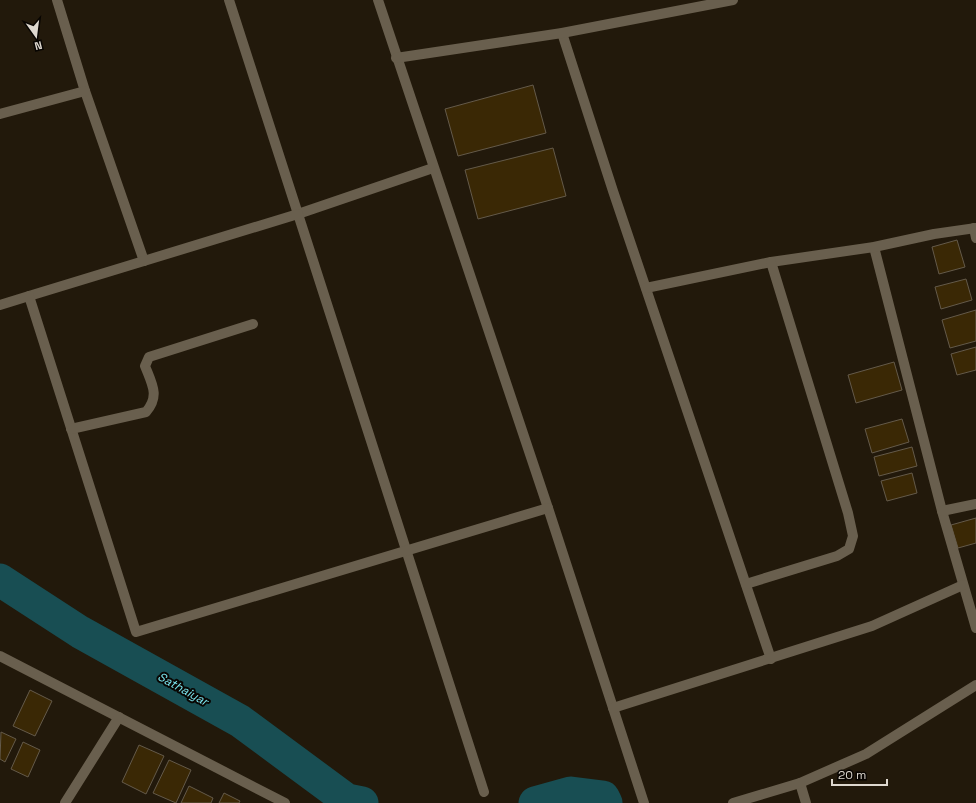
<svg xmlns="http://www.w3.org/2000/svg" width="976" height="803" viewBox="0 0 976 803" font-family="'Space Grotesk',sans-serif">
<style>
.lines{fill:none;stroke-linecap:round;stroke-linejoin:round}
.river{stroke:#184e53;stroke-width:33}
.building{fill:#3a2805;stroke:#645a4a}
.minor{stroke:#695f4e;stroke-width:10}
.labels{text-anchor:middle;stroke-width:4;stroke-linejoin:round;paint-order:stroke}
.water-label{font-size:12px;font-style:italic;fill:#7be6f0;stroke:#080502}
</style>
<rect width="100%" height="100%" fill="#22190b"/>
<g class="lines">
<g class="river">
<path d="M0 580 80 632 240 721 347 800 362 803"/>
<path d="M535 803 571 793 603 797 606 803"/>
</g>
</g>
<g class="building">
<path d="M533 85 546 133 458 156 445 109Z"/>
<path d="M553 148 566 196 478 219 465 170Z"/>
<path d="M957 240 965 267 939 274 932 247Z"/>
<path d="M966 279 972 300 941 309 935 287Z"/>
<path d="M976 310V341L950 348 942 320Z"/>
<path d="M976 347V370L957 375 951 354Z"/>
<path d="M894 362 902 390 856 403 848 375Z"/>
<path d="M902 419 909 442 872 453 865 429Z"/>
<path d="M912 447 917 466 879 476 874 457Z"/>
<path d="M912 473 917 493 887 501 881 481Z"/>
<path d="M976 518V543L958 548 951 525Z"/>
<path d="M30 690 52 701 35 736 13 726Z"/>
<path d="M1 732 16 739 5 762 0 759Z"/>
<path d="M23 742 40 750 28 777 11 769Z"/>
<path d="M139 745 164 756 146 794 122 782Z"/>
<path d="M169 760 191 770 176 803 153 793Z"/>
<path d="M189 786 213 798 211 803H181Z"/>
<path d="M224 793 240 801 239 803H219Z"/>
</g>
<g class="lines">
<g class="minor">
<path d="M57 0 85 91 144 261"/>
<path d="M229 0 298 214 433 168"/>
<path d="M378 0 548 508 644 803"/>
<path d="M562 33 613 191 771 659"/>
<path d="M396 58 562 33 733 0"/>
<path d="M0 114 85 91"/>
<path d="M974 228 976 238"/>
<path d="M874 247 942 511 976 628"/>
<path d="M646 288 771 262 874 247 934 234 976 228"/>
<path d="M29 296 298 214 484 792"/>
<path d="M0 305 29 296 136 632 548 508"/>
<path d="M71 429 146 412C160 396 152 384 145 366L149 357 253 324"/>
<path d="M942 511 976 504"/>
<path d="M746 584 837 556 849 549 853 536 848 513 771 262"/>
<path d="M0 656 285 803"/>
<path d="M613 708 872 626 963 585"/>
<path d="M800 783 806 803"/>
<path d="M65 803 119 717"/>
<path d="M733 803 800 783 866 754 976 685"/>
</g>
</g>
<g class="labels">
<g class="water-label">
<text transform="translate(183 689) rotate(29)" y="4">Sathaiyar</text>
</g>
</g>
<g transform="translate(36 36) rotate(166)" stroke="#080502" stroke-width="3" paint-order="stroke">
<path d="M0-3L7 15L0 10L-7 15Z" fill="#ded8cf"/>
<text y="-6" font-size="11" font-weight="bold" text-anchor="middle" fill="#ded8cf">N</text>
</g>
<path d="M832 779v6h55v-6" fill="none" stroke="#ded8cf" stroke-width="2"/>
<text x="838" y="779" font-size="12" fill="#ded8cf" stroke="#080502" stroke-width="3" paint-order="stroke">20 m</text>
</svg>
